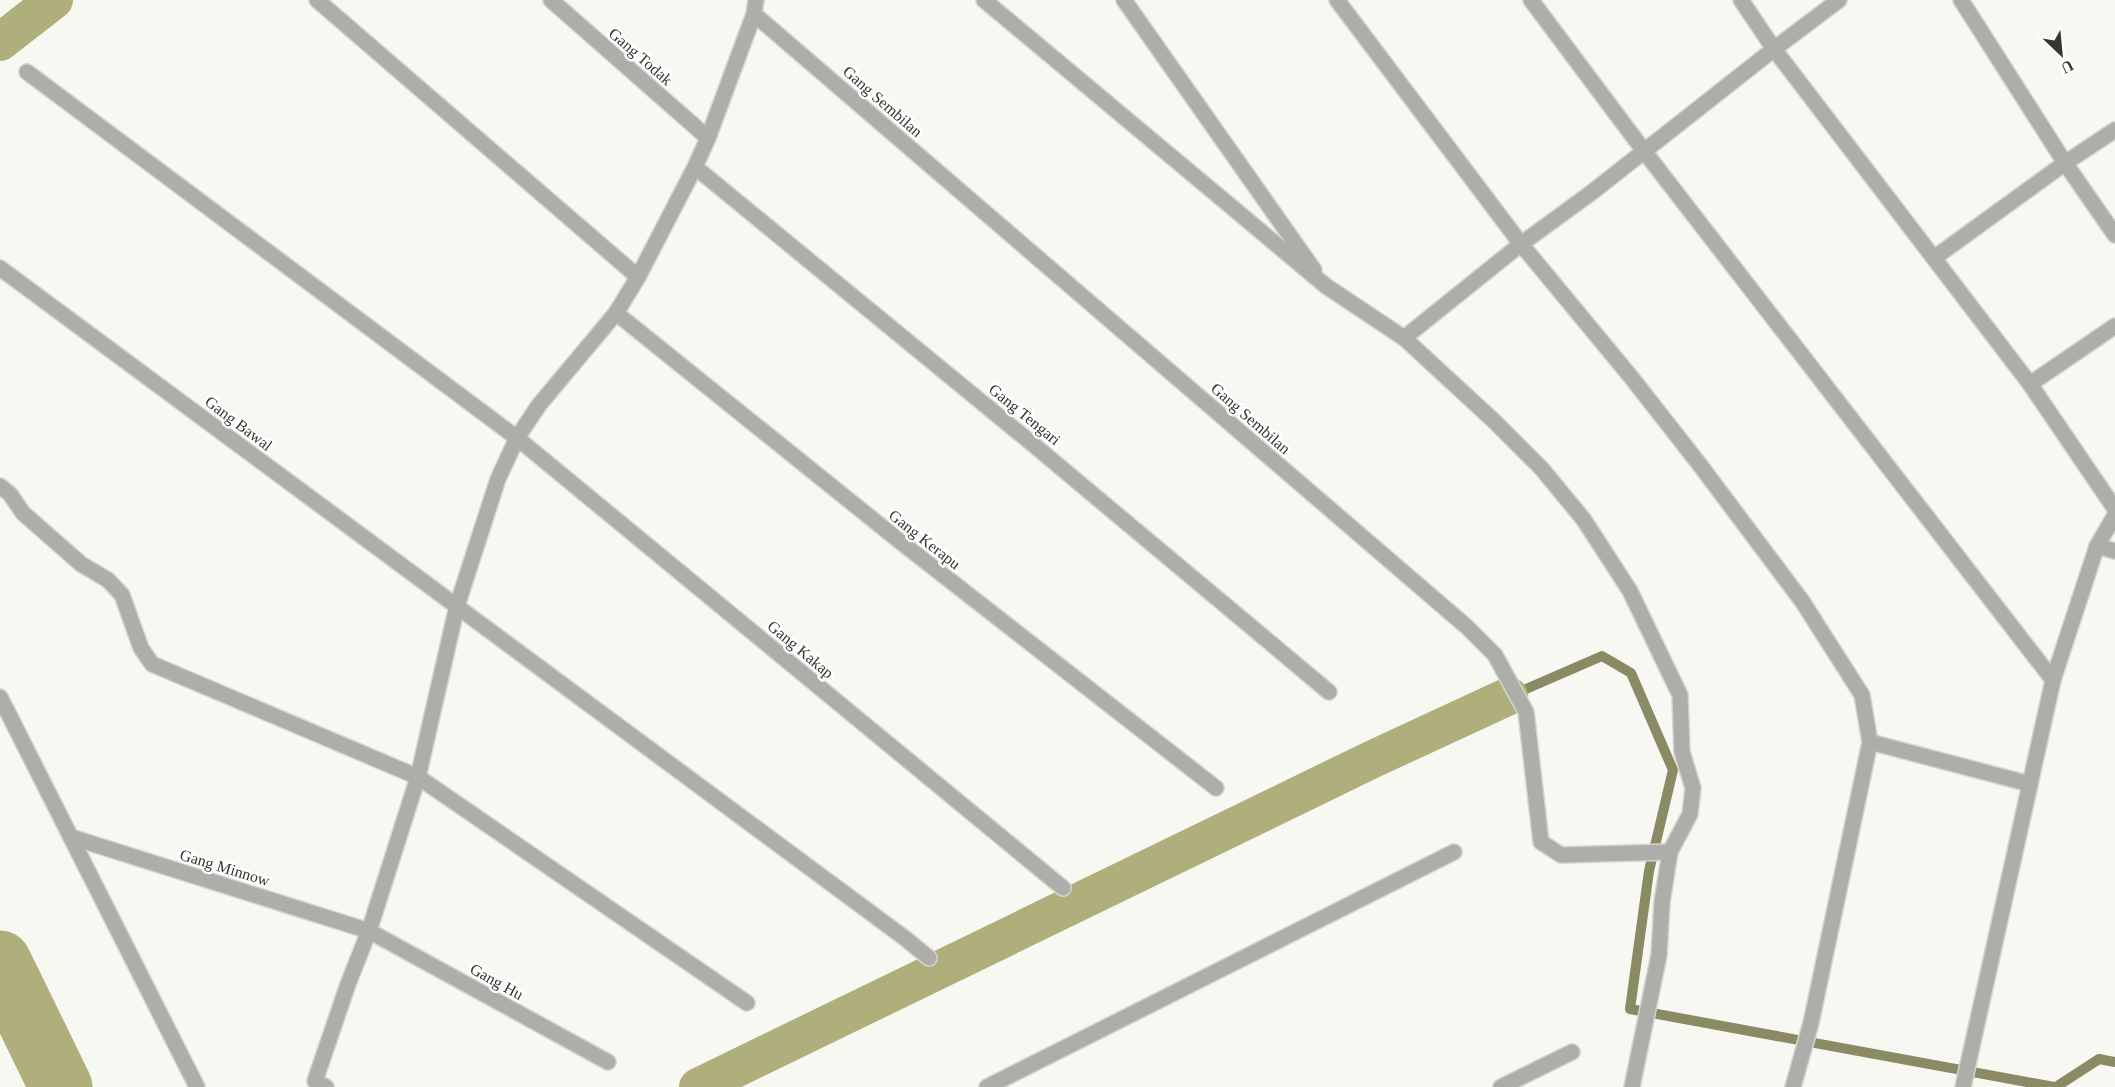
<svg xmlns="http://www.w3.org/2000/svg" width="2115" height="1087" viewBox="0 0 2115 1087" font-family="'Times New Roman',serif">
<style>
.lines{fill:none;stroke-linecap:round;stroke-linejoin:round}
.stream{stroke:#8a8a64;stroke-width:10}
.canal{stroke:#aeaf7a;stroke-width:38}
.river{stroke:#aeaf7a;stroke-width:63}
.lane-casing{stroke:#d4d5cf;stroke-width:18}
.street-casing{stroke:#d4d5cf;stroke-width:18}
.lane{stroke:#adadaa;stroke-width:15}
.street{stroke:#adadaa;stroke-width:15}
.labels{text-anchor:middle;stroke-width:5;stroke-linejoin:round;paint-order:stroke}
.street-label{font-size:16px;fill:#353532;stroke:#fff}
</style>
<rect width="100%" height="100%" fill="#f7f8f1"/>
<g class="lines">
<g class="stream">
<path d="M1526 689 1602 656 1631 673 1673 770 1649 871 1630 1009 2054 1087"/>
<path d="M2056 1087 2099 1059 2115 1062"/>
</g>
<g class="canal">
<path d="M0 42 54 0"/>
<path d="M698 1087 1373 759 1509 696"/>
</g>
<path class="river" d="M0 962 61 1087"/>
<g class="lane-casing">
<path id="lane" d="M1501 1087 1572 1052"/>
</g>
<g class="street-casing">
<g id="street">
<path d="M317 0 638 277"/>
<path d="M551 0 708 138"/>
<path d="M984 0 1326 286 1404 338 1494 421 1542 469 1584 520 1630 591 1680 695 1682 752 1693 788 1690 814 1670 852 1662 902 1659 955 1632 1087"/>
<path d="M1124 0 1314 270"/>
<path d="M1337 0 1521 244 1631 377 1700 465 1802 601 1862 695 1870 742 1811 1023 1793 1087"/>
<path d="M1531 0 1644 151 2053 680"/>
<path d="M1741 0 1774 49 2030 384 2115 509"/>
<path d="M1961 0 2065 163 2115 235"/>
<path d="M754 14 1467 627 1495 655 1526 712 1541 842 1561 855 1670 852"/>
<path d="M27 72 517 438 1063 888"/>
<path d="M695 167 1035 446 1329 692"/>
<path d="M1934 258 2065 163 2115 130"/>
<path d="M0 268 906 939 929 958"/>
<path d="M616 313 902 543 1216 788"/>
<path d="M1404 338 1521 244 1591 193 1774 49 1839 0"/>
<path d="M2030 384 2115 326"/>
<path d="M0 486 10 494 23 513 81 564 108 580 122 595 141 648 152 664 418 777 747 1003"/>
<path d="M2097 546 2115 551"/>
<path d="M0 697 197 1087"/>
<path d="M1870 742 2030 784"/>
<path d="M71 837 369 931 608 1062"/>
<path d="M326 1087 315 1081 348 984 369 931 418 777 457 606 498 479 517 438 539 405 616 313 638 277 695 167 708 138 754 14 756 0"/>
<path d="M987 1087 1454 852"/>
<path d="M1963 1087 2053 680 2097 546 2115 515"/>
</g>
</g>
<use href="#lane" class="lane"/>
<use href="#street" class="street"/>
</g>
<g class="labels">
<g class="street-label">
<text transform="translate(641 56) rotate(41)" y="6">Gang Todak</text>
<text transform="translate(883 101) rotate(41)" y="6">Gang Sembilan</text>
<text transform="translate(1025 414) rotate(39)" y="6">Gang Tengari</text>
<text transform="translate(1251 418) rotate(41)" y="6">Gang Sembilan</text>
<text transform="translate(239 423) rotate(37)" y="6">Gang Bawal</text>
<text transform="translate(925 539) rotate(38)" y="6">Gang Kerapu</text>
<text transform="translate(801 649) rotate(40)" y="6">Gang Kakap</text>
<text transform="translate(225 867) rotate(17)" y="6">Gang Minnow</text>
<text transform="translate(497 981) rotate(29)" y="6">Gang Hu</text>
</g>
</g>
<g transform="translate(2061 54) rotate(154)" stroke="#ffffff" stroke-width="4.5" paint-order="stroke">
<path d="M0-4.5L10 22L0 15L-10 22Z" fill="#353532"/>
<text y="-9" font-size="16" font-weight="bold" text-anchor="middle" fill="#353532">U</text>
</g>
</svg>
